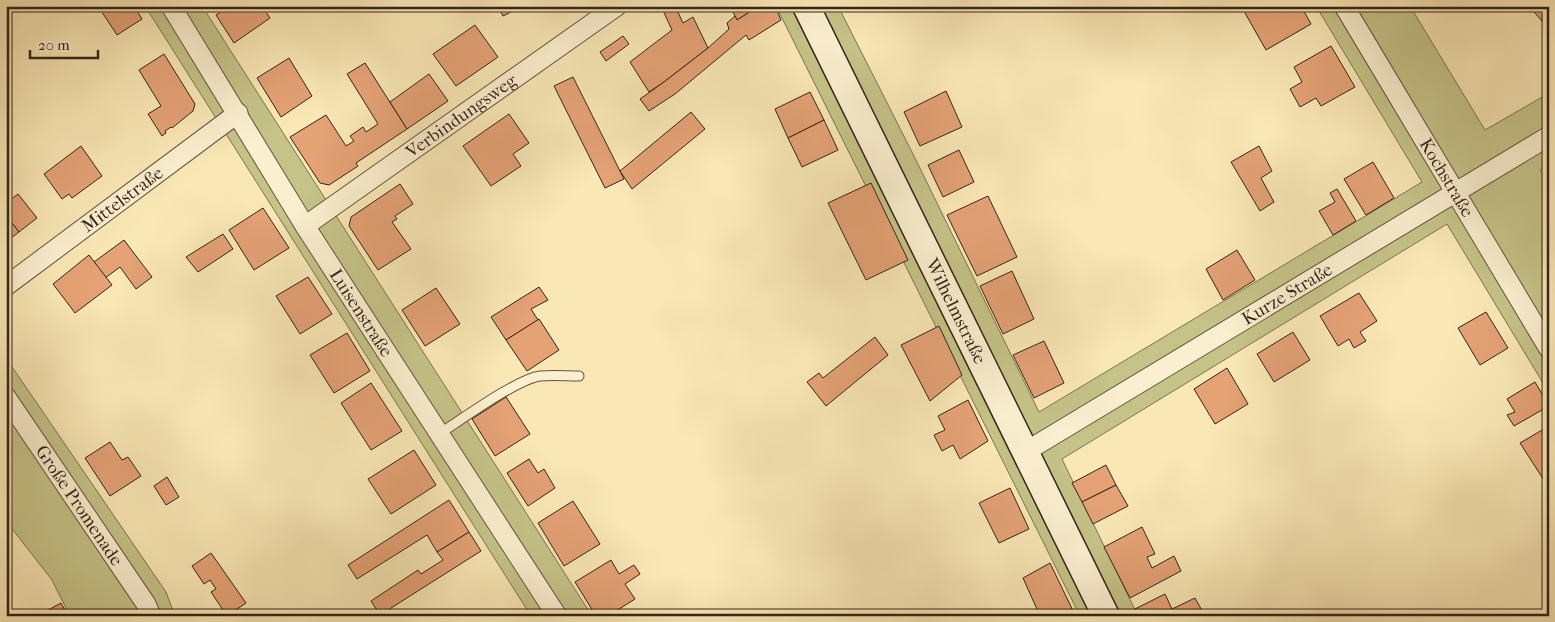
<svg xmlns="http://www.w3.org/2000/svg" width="1555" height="622" viewBox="0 0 1555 622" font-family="'IM FELL French Canon',serif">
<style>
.green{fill:#c5c388;stroke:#7d7450}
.building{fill:#e4a275;stroke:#352419}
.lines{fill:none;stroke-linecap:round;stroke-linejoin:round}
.lane-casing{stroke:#665540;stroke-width:11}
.street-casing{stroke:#665540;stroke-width:21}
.secondary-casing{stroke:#352419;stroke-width:29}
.lane{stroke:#fbefcf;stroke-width:9}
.street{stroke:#fbefcf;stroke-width:19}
.secondary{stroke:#fbefcf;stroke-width:26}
.labels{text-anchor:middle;stroke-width:4;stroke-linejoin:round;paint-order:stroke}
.street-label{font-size:18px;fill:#352419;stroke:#fbefcf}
</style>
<rect width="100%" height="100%" fill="#f9e7b5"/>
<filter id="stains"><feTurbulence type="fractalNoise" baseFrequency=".004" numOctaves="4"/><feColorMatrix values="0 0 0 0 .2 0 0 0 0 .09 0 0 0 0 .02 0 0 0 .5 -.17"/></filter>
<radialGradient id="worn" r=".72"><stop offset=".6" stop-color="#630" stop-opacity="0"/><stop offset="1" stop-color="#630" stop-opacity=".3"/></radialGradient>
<g class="green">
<path d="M145 6H202L592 616H531Z"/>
<path d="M776 6H838L916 160 1039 412 1422 182 1316 6H1410L1485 130 1549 93V165L1540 170 1549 185V393L1447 224 1062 459 1138 616H1080Z"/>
<path d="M6 358 166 592 175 616H70L52 580 6 521Z"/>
</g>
<g class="building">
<path d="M98 6H134L142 19 117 35Z"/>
<path d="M230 6H262L270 18 234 43 216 15Z"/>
<path d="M498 6H523L503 16Z"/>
<path d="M661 6H675L683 23 693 17 708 48 664 82 649 92 630 62 672 30Z"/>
<path d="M730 6H759L737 20Z"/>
<path d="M759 6H775L781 20 749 40 746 35 675 94 649 111 640 99 664 82 708 48 729 29 727 23 735 16 737 20Z"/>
<path d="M1257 6H1301L1311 24 1266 50 1245 13Z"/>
<path d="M1529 6H1549V17L1542 21Z"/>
<path d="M475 25 498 57 456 86 433 54Z"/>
<path d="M623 36 629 44 606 61 600 52Z"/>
<path d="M1331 46 1355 87 1321 106 1316 98 1300 107 1290 89 1302 82 1294 67Z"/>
<path d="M164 54 195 104 193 111 172 128 171 127 165 131 166 133 162 136 148 114 161 106 139 70Z"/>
<path d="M289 58 312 96 281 117 257 78Z"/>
<path d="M365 63 407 129 356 163 358 166 329 185 320 183 290 137 326 115 346 146 354 141 350 136 363 127 366 132 378 124 347 74Z"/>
<path d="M429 74 448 101 407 129 390 102Z"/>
<path d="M573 77 624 179 605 188 554 86Z"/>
<path d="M946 91 962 127 920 146 904 112Z"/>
<path d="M810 92 824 120 788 138 775 109Z"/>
<path d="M691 112 705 129 632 189 620 171Z"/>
<path d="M509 114 529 143 513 154 521 166 491 186 463 146Z"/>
<path d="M824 120 838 150 802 167 788 138Z"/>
<path d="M81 146 102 176 72 198 69 194 62 199 44 174Z"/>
<path d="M1259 146 1272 171 1261 178 1274 202 1260 211 1231 162Z"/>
<path d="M959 150 974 182 943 197 928 165Z"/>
<path d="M1373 162 1394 198 1366 215 1344 179Z"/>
<path d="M871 183 908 260 866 280 828 203Z"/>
<path d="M400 184 413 204 395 216 397 219 392 222 411 249 378 270 349 226 351 217Z"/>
<path d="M1337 189 1356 221 1333 235 1319 211 1335 202 1330 193Z"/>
<path d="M18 194 37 218 19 232 6 215V203Z"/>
<path d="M988 196 1017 257 977 276 947 215Z"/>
<path d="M263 208 289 248 254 270 229 230Z"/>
<path d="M6 215 19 232 6 242Z"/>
<path d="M223 234 233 249 198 272 186 257Z"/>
<path d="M124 240 152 277 136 289 120 267 105 278 94 262Z"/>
<path d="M1237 250 1255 280 1223 300 1206 269Z"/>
<path d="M89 255 112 285 75 313 53 284Z"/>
<path d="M1012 271 1034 319 1003 334 980 286Z"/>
<path d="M308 277 332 314 300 334 276 296Z"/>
<path d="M539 287 548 300 531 309 538 320 506 340 491 317Z"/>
<path d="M436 288 460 324 425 346 402 310Z"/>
<path d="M1359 293 1377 321 1360 332 1366 341 1354 348 1349 339 1338 346 1320 316Z"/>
<path d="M1486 312 1508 348 1480 365 1458 328Z"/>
<path d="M539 319 559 350 527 371 506 340Z"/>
<path d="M939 326 962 375 930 401 901 345Z"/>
<path d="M1293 332 1310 360 1274 382 1257 354Z"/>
<path d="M347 333 370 371 334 393 310 355Z"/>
<path d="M875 337 888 355 826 406 807 382 819 373 823 378Z"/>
<path d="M1044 341 1064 383 1034 398 1013 355Z"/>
<path d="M1227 368 1248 404 1215 424 1194 389Z"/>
<path d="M1535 382 1549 406 1514 426 1507 415 1515 412 1507 399Z"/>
<path d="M371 383 402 431 371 450 341 403Z"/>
<path d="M506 397 530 434 495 456 472 419Z"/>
<path d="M968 400 988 441 960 459 953 445 942 451 934 435 945 430 938 416Z"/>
<path d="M1549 426V484L1547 485 1520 443Z"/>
<path d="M110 442 122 460 128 457 141 476 110 496 85 458Z"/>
<path d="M414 450 436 485 391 514 368 479Z"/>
<path d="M529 459 538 473 544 469 555 488 528 506 507 473Z"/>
<path d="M1106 465 1116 485 1082 502 1072 483Z"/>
<path d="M167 477 179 497 166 505 154 486Z"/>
<path d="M1116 485 1128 506 1093 524 1082 502Z"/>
<path d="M1010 488 1029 529 999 543 979 503Z"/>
<path d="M449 500 469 532 437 552 427 535 357 579 348 565Z"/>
<path d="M573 501 600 544 564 566 538 523Z"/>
<path d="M1142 527 1155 554 1147 557 1152 568 1174 556 1181 571 1130 598 1104 547Z"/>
<path d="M469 532 481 551 380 615 371 601 418 570 421 574 443 560 437 552Z"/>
<path d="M211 553 246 603 227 616 211 592 216 589 210 580 204 584 192 566Z"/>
<path d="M611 560 619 574 634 565 640 574 625 584 635 599 608 616H596L575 582Z"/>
<path d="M1050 563 1075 615 1073 616H1040L1023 578Z"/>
<path d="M1165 594 1172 609 1195 598 1205 616H1139L1135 609Z"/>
<path d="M61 603 68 616H37Z"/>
</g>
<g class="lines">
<g class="lane-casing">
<path id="lane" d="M439 434C461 420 517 379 540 376 553 375 566 376 579 376"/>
</g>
<g class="street-casing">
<g id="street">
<path id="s1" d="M171 6 305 226 557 616"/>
<path id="s2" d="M1344 6 1549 349"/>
<path id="s3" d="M305 226 617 6"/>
<path id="s4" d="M6 286 238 113"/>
<path id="s5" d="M6 397 146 604 151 616"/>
<path id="s6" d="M1025 452 1549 136"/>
</g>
</g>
<g class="secondary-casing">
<g id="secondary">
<path id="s7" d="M806 6 1106 616"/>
</g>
</g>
<use href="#lane" class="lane"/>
<use href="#street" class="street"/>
<use href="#secondary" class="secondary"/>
</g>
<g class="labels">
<g class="street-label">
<text dy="6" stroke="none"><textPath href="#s3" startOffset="191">Verbindungsweg</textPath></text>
<text dy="6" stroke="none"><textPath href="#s2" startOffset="200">Kochstraße</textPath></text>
<text dy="6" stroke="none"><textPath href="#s4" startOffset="145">Mittelstraße</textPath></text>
<text dy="6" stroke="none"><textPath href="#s6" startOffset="306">Kurze Straße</textPath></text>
<text dy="6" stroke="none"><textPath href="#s7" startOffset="340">Wilhelmstraße</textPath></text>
<text dy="6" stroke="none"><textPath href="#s1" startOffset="361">Luisenstraße</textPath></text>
<text dy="6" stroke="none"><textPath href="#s5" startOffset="131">Große Promenade</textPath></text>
</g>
</g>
<rect width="1555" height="622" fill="none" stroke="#f9e7b5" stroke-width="25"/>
<rect x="8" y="8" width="1540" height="607" fill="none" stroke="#352419" stroke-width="2.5"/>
<rect x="12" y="12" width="1530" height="597" fill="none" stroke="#352419"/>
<path d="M30 50v8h68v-8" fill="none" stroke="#352419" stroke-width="2.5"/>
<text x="38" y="50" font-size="15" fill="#352419" stroke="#fbefcf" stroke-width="4" paint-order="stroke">20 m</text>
<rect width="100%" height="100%" filter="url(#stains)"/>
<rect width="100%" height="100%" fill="url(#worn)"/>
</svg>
